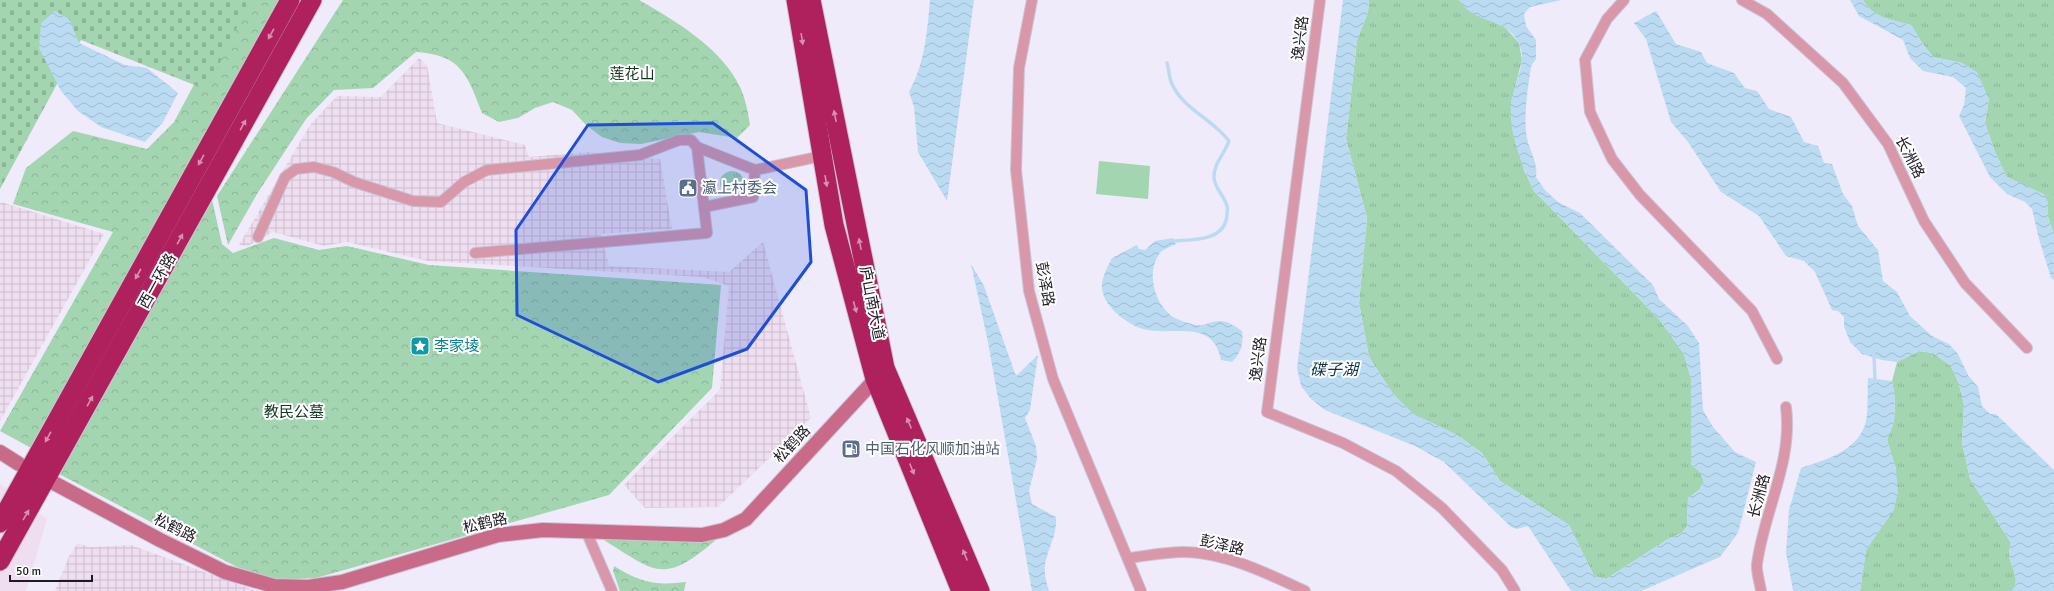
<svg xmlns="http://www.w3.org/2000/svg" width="2054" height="591" viewBox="0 0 2054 591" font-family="Signika,'Noto Sans SC',sans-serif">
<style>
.commercial{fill:#eedef0}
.industrial{fill:url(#industrial-grid)}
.grass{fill:url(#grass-tufts)}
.forest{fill:url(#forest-crowns)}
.cemetery{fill:url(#cemetery-stones)}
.pitch{fill:#a3d5b1}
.water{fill:url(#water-waves)}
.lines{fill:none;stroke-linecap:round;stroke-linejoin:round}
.stream{stroke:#badbf2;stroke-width:3.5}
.street-casing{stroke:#cac5d4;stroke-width:12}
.secondary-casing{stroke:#cac5d4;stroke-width:16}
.highway-casing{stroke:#cac5d4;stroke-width:21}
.street{stroke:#d998aa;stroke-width:10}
.secondary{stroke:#c96b88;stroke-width:14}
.highway{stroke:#ae215d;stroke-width:19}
.oneway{fill:#d690ae}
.marked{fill:#1d4ed8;fill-opacity:0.2;stroke:#1d4ed8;stroke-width:3;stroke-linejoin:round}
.labels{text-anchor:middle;stroke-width:4;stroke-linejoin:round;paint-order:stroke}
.street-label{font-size:15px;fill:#1d1a23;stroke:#fff}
.park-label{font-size:15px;fill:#123720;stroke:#fff}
.service-label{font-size:15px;fill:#4e5e75;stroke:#fff;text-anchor:start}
.culture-label{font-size:15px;fill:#0d838f;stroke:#fff;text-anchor:start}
.water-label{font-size:16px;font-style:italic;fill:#0e364d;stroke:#fff}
</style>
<defs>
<pattern id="industrial-grid" width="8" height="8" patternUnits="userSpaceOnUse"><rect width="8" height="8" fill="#efdef0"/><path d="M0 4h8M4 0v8" fill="none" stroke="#ccbece"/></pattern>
<pattern id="grass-tufts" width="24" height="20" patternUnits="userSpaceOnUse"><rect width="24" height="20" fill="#a3d5b1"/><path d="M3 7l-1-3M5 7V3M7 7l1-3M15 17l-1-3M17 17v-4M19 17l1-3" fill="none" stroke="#8cb698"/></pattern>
<pattern id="forest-crowns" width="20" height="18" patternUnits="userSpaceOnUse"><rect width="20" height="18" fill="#a3d5b1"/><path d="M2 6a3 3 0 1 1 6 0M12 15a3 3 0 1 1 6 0" fill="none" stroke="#8cb698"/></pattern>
<pattern id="cemetery-stones" width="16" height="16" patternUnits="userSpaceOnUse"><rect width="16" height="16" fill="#a3d5b1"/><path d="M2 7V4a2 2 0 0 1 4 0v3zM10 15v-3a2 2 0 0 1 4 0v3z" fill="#8cb698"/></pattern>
<pattern id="water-waves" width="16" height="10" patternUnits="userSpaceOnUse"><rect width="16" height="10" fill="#badbf2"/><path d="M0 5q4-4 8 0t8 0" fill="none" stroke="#9fbbcf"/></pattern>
</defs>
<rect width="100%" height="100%" fill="#f0ebfb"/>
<path class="commercial" d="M0 484 47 519 26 591H0Z"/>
<g class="industrial">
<path d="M419 58 427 65 437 123 525 145 529 157 589 152 660 159 672 229 601 234 609 266 729 272 763 242 811 418 718 507 645 508 624 485 720 390 729 286 703 277 428 261 347 242 324 246 273 232 248 246 239 245 310 125 337 96 381 97Z"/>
<path d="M1 202 104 234 0 421V204Z"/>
<path d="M78 543 90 547 131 545 256 591H55L69 556Z"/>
</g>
<g class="grass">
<path d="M1369 0H1459L1468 10 1505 27 1519 43 1522 60 1511 103 1524 170 1534 191 1659 319 1684 354 1691 379V464L1701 473 1704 482 1699 490 1688 498 1687 526 1682 533 1668 539 1606 579 1594 576 1569 525 1500 481 1482 453 1457 435 1413 414 1393 394 1369 357 1359 303 1367 218 1346 139 1357 40 1368 12Z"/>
<path d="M1863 0H2054V235L2048 217V203L2044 195 2007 177 1995 152 1985 123 1989 99 1962 63 1933 57 1922 43 1911 25C1893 20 1872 18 1863 0Z"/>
<circle cx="732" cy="183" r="12"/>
<path d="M1919 351 1933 353 1951 366 1959 384 1964 405 1962 442 1970 479 2011 543C2010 547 2009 552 2009 556 2012 569 2021 579 2012 591H1860L1866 550 1878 532 1896 469 1887 440 1894 422 1895 398 1892 381 1897 362Z"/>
</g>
<g class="forest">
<path d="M239 0H282L33 449 0 431 113 232 13 204 26 168 73 131 147 149 174 122Z"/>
<path d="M343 0H639C676 21 723 49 741 89 746 101 748 113 750 125L737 138 699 132 641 144 620 143 602 137 586 125 572 110 553 102 535 108 518 118 499 122 482 113C467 75 462 55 416 52L373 88 334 90 306 119 257 194 228 245 217 196Z"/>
<path d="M211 195 222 244 233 253 274 238 319 250 347 246 429 265 721 285 712 388 609 495 316 578 277 580 237 567 57 473Z"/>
<path d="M599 537 718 538C662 587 656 572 599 537Z"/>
<path d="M614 566C640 582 655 586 686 582L684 591H620L613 571Z"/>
</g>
<path class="cemetery" d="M0 0H250L207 90 81 40 0 189Z"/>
<path class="pitch" d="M1099 161 1150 166 1148 199 1096 194Z"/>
<g class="water">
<path d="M930 0H974L947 201 918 152 914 107 909 92C925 63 927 33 930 0Z"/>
<path d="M1343 0H1369L1368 12 1357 40 1346 139 1367 218 1359 303 1369 357 1393 394 1413 414 1457 435 1482 453 1500 481 1569 525 1594 576 1606 579 1668 539 1682 533 1687 526 1688 498 1699 490 1704 482 1701 473 1691 464V379L1684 354 1659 319 1534 191C1522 165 1508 133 1511 103 1513 84 1528 63 1519 44 1510 21 1482 23 1467 9 1464 7 1462 3 1459 0H1561L1530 7 1524 14 1526 26 1536 40V59L1531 66C1528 89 1523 115 1527 138 1530 153 1538 161 1536 177L1545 190 1558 202 1580 213 1653 285 1659 299 1688 326 1699 343 1703 410 1713 427 1735 452 1756 462 1738 533 1720 557 1641 591H1571L1528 526 1517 529 1511 527 1444 462 1415 446 1325 410 1311 399 1301 386 1297 368Z"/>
<path d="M1850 0H1863C1872 18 1893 20 1911 25L1922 43 1933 57 1962 63 1977 72 1989 99 1985 123 1995 152 2007 177 2044 194 2048 203V217L2054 235V280L2051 278 2039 239 2032 209 2025 202 2007 194 1990 177 1959 116 1964 105 1966 88 1953 77 1923 71 1910 58 1903 40 1859 16Z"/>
<path d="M55 11 69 19 79 43 125 65 147 68 178 93 163 122 145 142 101 127 78 111 61 91 39 48 41 23Z"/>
<path d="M1656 11 1676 44 1701 52 1707 63 1734 73 1745 88 1757 91 1769 109 1791 117 1804 142 1818 146 1824 163 1832 164 1843 194 1852 206 1858 226 1878 250 1883 281 1897 292 1910 316 1932 336 1949 344 1958 354 1968 375 1978 387 1982 406 1990 414H1996L2054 470V591H2012C2021 579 2012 569 2009 556 2009 552 2010 547 2011 543L1970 479 1962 442 1964 405 1959 384 1951 366 1933 353 1919 351 1897 362 1882 360 1862 354 1850 342 1844 326V317L1838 311 1832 310 1815 272 1804 261 1786 256 1759 216 1721 192 1688 142 1671 122 1646 39 1634 23Z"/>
<path d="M1173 238 1176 244C1171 247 1163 249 1160 253 1145 272 1155 307 1175 318 1182 321 1194 326 1202 325 1208 324 1213 321 1219 321 1228 321 1235 326 1242 331 1244 344 1241 352 1232 362L1221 360C1213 317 1171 337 1143 329 1126 324 1100 304 1102 284 1103 275 1108 266 1112 258L1137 245 1139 249 1145 250 1155 241Z"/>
<path d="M971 264 984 286 1016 376 1038 355 1030 410 1025 418 1036 446 1037 459 1029 491 1032 504 1056 517C1057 534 1050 544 1046 560 1043 569 1046 582 1049 591H1032L988 342Z"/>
<path d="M1868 378 1892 381 1895 398 1894 422 1887 440 1896 469 1898 492 1894 510 1866 550 1860 591H1793L1786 552 1789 510 1801 468C1827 459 1855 452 1865 425 1869 413 1867 391 1868 378Z"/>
</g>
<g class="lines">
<g class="stream">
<path d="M1167 63C1169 69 1169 78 1172 84 1184 110 1213 119 1229 141 1225 153 1213 164 1214 178 1215 189 1224 195 1227 206 1228 208 1227 212 1227 215 1225 242 1191 240 1171 241"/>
<path d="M1874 354 1875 382"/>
</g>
<g class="street-casing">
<g id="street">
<path d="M1032 0 1019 68 1016 170 1029 291 1053 379 1141 591"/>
<path d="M1320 0 1267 412 1343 443 1396 471 1442 508 1502 570 1515 591"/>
<path d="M1624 0 1607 19 1585 60 1590 112 1612 159 1640 195 1752 311 1777 359"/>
<path d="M1742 0 1767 14 1843 83 1888 144 1924 221 1965 283 2027 348"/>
<path d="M704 207 753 197 755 170"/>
<path d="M258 237 285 177 296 169 314 167 333 172 354 182 413 201 441 202 464 182 487 170 640 155 679 140H691L697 147 755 170 822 156"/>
<path d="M475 253 707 233 697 147"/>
<path d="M586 531 612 591"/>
<path d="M1128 558C1146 556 1165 552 1183 552 1224 552 1269 574 1305 591"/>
<path d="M1761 591C1760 583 1756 572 1757 564 1764 511 1793 462 1786 407"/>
</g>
</g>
<g class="secondary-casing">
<g id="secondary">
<path d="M0 452 19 464"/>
<path d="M52 482 160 540 225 572 274 586 308 587 342 582 498 535 543 530 702 535 724 530 746 519 881 373"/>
</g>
</g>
<g class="highway-casing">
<g id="highway">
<path d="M796 0 834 225 875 379 961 591"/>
<path d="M811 0 885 368 980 591"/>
<path d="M0 523 290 0"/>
<path d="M0 561 312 0"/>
</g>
</g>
<use href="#street" class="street"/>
<use href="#secondary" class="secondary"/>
<use href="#highway" class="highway"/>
</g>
<defs><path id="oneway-solid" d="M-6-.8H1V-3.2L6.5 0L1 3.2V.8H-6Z"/></defs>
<g class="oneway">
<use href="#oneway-solid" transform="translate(271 34) rotate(119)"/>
<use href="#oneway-solid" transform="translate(802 39) rotate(81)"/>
<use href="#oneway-solid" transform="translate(835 116) rotate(-101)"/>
<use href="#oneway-solid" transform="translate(243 125) rotate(-61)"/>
<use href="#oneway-solid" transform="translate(201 160) rotate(119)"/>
<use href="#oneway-solid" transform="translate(826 181) rotate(80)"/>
<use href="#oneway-solid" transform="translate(180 239) rotate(-61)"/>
<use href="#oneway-solid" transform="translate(860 244) rotate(-101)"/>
<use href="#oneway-solid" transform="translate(138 274) rotate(119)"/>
<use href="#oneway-solid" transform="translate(855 307) rotate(75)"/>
<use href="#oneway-solid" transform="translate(90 401) rotate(-61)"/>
<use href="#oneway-solid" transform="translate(909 423) rotate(-113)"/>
<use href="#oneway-solid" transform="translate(48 437) rotate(119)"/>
<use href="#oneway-solid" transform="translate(912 469) rotate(68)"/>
<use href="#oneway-solid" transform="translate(26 515) rotate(-60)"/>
<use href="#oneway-solid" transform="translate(965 555) rotate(-112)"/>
</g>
<path class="marked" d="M713 123 806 190 811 262 747 349 658 382 517 315 516 230 588 125Z"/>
<defs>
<g id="civic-square" transform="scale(1)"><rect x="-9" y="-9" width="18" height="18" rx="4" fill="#5c6f8a" stroke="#fff"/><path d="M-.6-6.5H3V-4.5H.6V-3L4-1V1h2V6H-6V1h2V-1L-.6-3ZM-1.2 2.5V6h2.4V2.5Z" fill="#fff"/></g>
<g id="sight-square" transform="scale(1)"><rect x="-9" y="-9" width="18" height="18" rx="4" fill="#0f9aa8" stroke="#fff"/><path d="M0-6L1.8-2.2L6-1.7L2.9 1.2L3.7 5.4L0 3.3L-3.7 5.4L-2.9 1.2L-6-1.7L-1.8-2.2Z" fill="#fff"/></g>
<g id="fuel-square" transform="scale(1)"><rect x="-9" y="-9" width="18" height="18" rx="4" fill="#5c6f8a" stroke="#fff"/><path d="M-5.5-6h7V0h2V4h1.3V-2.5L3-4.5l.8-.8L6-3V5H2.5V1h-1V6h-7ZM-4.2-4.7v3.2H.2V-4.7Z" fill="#fff"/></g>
</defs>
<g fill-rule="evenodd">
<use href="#civic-square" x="688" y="188"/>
<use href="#sight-square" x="420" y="346"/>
<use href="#fuel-square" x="851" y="449"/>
</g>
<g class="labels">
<g class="street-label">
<text transform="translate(1300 38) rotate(-83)" y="5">逸兴路</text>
<text transform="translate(1910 157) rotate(63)" y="5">长洲路</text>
<text transform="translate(157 281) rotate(-61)" y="5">西一环路</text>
<text transform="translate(1045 284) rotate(80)" y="5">彭泽路</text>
<text transform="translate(872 303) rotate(79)" y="5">庐山南大道</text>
<text transform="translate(1258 359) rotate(-83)" y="5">逸兴路</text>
<text transform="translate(792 444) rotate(-47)" y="5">松鹤路</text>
<text transform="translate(1759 496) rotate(-75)" y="5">长洲路</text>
<text transform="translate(485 523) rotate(-13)" y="5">松鹤路</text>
<text transform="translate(175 528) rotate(27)" y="5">松鹤路</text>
<text transform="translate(1222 545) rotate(13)" y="5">彭泽路</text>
</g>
<g class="park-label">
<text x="632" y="79">莲花山</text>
<text x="294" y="417">教民公墓</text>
</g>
<g class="service-label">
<text x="702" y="193">瀛上村委会</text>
<text x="865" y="454">中国石化风顺加油站</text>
</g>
<g class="culture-label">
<text x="434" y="351">李家堎</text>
</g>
<g class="water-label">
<text x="1334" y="375">碟子湖</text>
</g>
</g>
<path d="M10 575v6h82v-6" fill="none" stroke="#1d1a23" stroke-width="2"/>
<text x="16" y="575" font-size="12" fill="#1d1a23" stroke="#ffffff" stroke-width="3" paint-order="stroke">50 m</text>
</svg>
